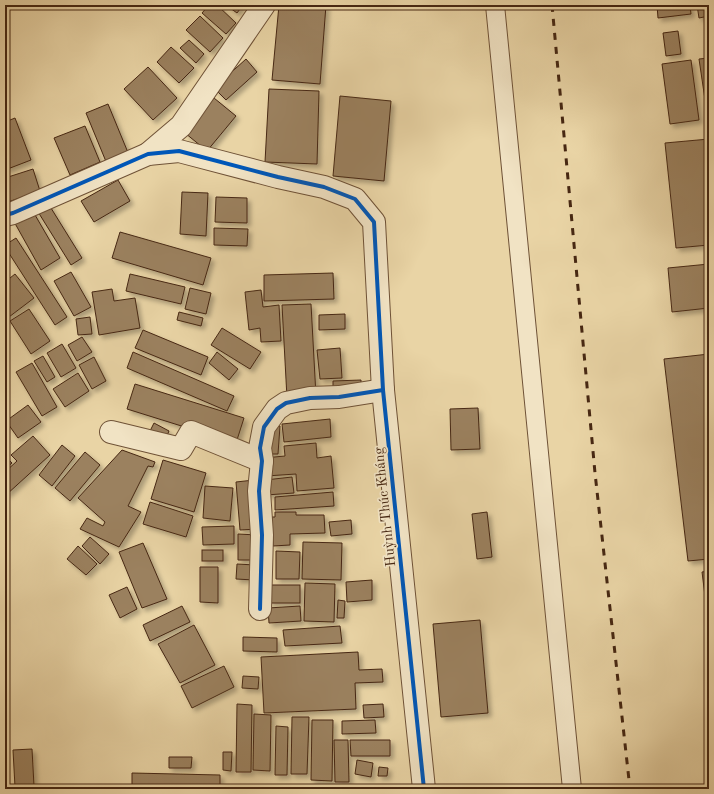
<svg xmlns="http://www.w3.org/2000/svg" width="714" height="794" viewBox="0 0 714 794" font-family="'Old Standard TT',serif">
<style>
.building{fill:#9b815e;stroke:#462712;filter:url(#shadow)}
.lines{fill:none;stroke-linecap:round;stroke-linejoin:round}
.lane-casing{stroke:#6f5237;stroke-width:20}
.street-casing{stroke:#6f5237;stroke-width:24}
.lane{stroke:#f1e3c4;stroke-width:18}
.street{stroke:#f1e3c4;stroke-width:22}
.rail{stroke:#462712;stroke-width:3;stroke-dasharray:7 7;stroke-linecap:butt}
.cycleway-casing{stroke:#f1e3c4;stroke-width:6}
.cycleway{stroke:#0057b8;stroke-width:4}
.labels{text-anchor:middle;stroke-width:3.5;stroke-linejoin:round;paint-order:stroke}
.street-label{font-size:14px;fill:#462712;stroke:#f1e3c4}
</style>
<defs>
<filter id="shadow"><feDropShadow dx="3.5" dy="3.5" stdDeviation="2" flood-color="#0004"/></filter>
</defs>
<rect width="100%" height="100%" fill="#e9d4a5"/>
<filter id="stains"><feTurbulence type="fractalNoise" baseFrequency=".005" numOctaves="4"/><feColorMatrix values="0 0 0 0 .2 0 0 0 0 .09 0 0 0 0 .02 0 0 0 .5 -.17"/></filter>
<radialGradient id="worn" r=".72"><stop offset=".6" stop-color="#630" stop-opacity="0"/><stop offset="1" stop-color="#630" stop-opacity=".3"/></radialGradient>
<g class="building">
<path d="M209 5H217L236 23 226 34 202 13Z"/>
<path d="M226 5H243L237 13Z"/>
<path d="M279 5H326L320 84 272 80Z"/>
<path d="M657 5H690L691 14 658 18Z"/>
<path d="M697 5H709V16L699 18Z"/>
<path d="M200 16 223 38 210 52 186 30Z"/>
<path d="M678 31 681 54 666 56 663 33Z"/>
<path d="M189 40 204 54 196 63 180 48Z"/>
<path d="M171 47 194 68 179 83 157 62Z"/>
<path d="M709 58V120H708L699 59Z"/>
<path d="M246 59 257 72 226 100 214 88Z"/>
<path d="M691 60 699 120 670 124 662 64Z"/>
<path d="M148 67 177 98 153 120 124 89Z"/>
<path d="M269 89 319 91 317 164 265 162Z"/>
<path d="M340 96 391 101 384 181 333 176Z"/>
<path d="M214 98 236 116 207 151 185 133Z"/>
<path d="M108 104 129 155 107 164 86 113Z"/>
<path d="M15 118 31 160 5 170V122Z"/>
<path d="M85 126 100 162 70 175 54 138Z"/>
<path d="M709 139V245L676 248 665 143Z"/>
<path d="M33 169 40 191 5 203V178Z"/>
<path d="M118 180 130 201 94 222 81 201Z"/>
<path d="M182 192 208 193 206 236 180 234Z"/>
<path d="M216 197 247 198V223L215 222Z"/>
<path d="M46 200 82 258 71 265 35 207Z"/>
<path d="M31 208 60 258 41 270 12 218Z"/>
<path d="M214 228 248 229 247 246 214 245Z"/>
<path d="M120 232 211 258 203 285 112 258Z"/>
<path d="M16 238 67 317 55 325 5 247V245Z"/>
<path d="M709 264V308L672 312 668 268Z"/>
<path d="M71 272 91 307 74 316 54 281Z"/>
<path d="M333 273 334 299 264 301V275Z"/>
<path d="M15 274 34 298 5 320V282Z"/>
<path d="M130 274 185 287 181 304 126 291Z"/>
<path d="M190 288 211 293 206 314 185 309Z"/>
<path d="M112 289 114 301 135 298 140 328 99 335 92 292Z"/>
<path d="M261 290 263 307 279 305 281 341 261 342 260 328 249 330 245 292Z"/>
<path d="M311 304 316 396 287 398 282 305Z"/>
<path d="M29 309 50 341 31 354 10 321Z"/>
<path d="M179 312 203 318 201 326 177 320Z"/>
<path d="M345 314V329L319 330V315Z"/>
<path d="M90 317 92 334 78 335 76 319Z"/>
<path d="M222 328 261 352 250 369 211 345Z"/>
<path d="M143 330 208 357 201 375 135 348Z"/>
<path d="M82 337 92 352 77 361 68 345Z"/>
<path d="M62 344 76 368 61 377 47 353Z"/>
<path d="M340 348 342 378 320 379 317 350Z"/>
<path d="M133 352 234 396 227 411 127 368Z"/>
<path d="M217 352 238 369 229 380 209 363Z"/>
<path d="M709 354V559L688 561 664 359Z"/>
<path d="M43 356 55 377 47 382 34 361Z"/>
<path d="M94 357 106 381 92 389 79 365Z"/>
<path d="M32 363 57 407 42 416 16 372Z"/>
<path d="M78 373 89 391 65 407 53 389Z"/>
<path d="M361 380V390L333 391V381Z"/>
<path d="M135 384 244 418 236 443 127 409Z"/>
<path d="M28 405 41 422 18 438 6 421Z"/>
<path d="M478 408 480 449 451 450 450 409Z"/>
<path d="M330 419 331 437 284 442 282 424Z"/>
<path d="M154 423 169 431 166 438 150 431Z"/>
<path d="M266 425 280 426 278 454H264Z"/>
<path d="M33 436 50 455 6 495 5 472 17 461 11 455Z"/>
<path d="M316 443 317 458 331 456 334 488 297 491 296 474 266 476 264 458 285 456 284 446Z"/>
<path d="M62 445 75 456 52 486 39 475Z"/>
<path d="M122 450 155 462 153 467 148 466 128 506 141 512 119 547 80 529 87 518 103 526 105 522 78 498Z"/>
<path d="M85 452 100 465 70 501 55 488Z"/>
<path d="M5 456 12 463 5 469Z"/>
<path d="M163 460 206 473 194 512 151 499Z"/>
<path d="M292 477 294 493 266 495 265 480Z"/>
<path d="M254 480 258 529 240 530 236 482Z"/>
<path d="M205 486 233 488 230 521 203 518Z"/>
<path d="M333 492 334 506 275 510V497Z"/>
<path d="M150 502 193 516 186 537 143 524Z"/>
<path d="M275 512H296V515H324L325 533 290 534V545L273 546 272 517H275Z"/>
<path d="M487 512 492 557 477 559 472 514Z"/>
<path d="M351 520 352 534 331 536 329 522Z"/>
<path d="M234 526V544L203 545 202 527Z"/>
<path d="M238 534 257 535 256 560H238Z"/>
<path d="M90 537 109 554 100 564 82 546Z"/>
<path d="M303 542 342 543 341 580 302 579Z"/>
<path d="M143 543 167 599 142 608 119 552Z"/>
<path d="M78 546 97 564 86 575 67 559Z"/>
<rect x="202" y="550" width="21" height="11"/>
<path d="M276 551 300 552 299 579H276Z"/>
<path d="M237 564 255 565 254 580 236 579Z"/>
<path d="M200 567H218V603L200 602Z"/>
<path d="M709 571V596H705L702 572Z"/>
<path d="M372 580V600L347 602 346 582Z"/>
<path d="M305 583 335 584 334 622 304 621Z"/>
<rect x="269" y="585" width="31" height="18"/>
<path d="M127 587 137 609 120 618 109 595Z"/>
<path d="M338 600 345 601 344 618H337Z"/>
<path d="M182 606 190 622 150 641 143 625Z"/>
<path d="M300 606 301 621 269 623 268 608Z"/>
<path d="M480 620 488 713 441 717 433 624Z"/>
<path d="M194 625 215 665 180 683 158 644Z"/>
<path d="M340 626 342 643 285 646 283 630Z"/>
<path d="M243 637 277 638V652L243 651Z"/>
<path d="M358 652 359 670 382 669 383 682 355 683 356 709 264 713 261 657Z"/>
<path d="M224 666 234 687 192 708 181 686Z"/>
<path d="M243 676 259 677 258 689 242 688Z"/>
<path d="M237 704 252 705 251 772H236Z"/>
<path d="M383 704 384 717 364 718 363 705Z"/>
<path d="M254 714 271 715 270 771 253 770Z"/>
<path d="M292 717H309L307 774H291Z"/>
<path d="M312 720H333L332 781 311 780Z"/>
<path d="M375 720 376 733 342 734V721Z"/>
<path d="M276 726 288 727 287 775H275Z"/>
<path d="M334 740H348L349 782H335Z"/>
<path d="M350 740H390V756H351Z"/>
<path d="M32 749 34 786 15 787 13 750Z"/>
<path d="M223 752H232L231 771 223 770Z"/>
<path d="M169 757H192L191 768H169Z"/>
<path d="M357 760 373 763 371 777 355 774Z"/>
<path d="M379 767 388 768 387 776H378Z"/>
<path d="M132 773 220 775V789H132Z"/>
<path d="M709 779V789H708L707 780Z"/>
<path d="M289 787 350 788V789H289Z"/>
<path d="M377 787 378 789H353V788Z"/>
</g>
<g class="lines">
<g class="lane-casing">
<path id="lane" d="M495 5 572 789"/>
</g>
<g class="street-casing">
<g id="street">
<path d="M148 154 181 126 264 5"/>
<path d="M5 215 13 213 148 154 179 151 278 177 324 187 355 199 374 222 383 390 424 789"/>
<path d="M111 432 181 449 191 432 262 461"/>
<path d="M260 609 262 535 259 491 262 461 260 448 264 427 277 409 286 403 310 398 339 397 383 390"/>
</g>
</g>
<use href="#lane" class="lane"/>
<use href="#street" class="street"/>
<path class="rail" d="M552 5 595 473 630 789"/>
<g class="cycleway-casing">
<g id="cycleway">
<path d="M5 215 13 213 148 154 179 151 278 177 324 187 355 199 374 222 383 390 424 789"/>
<path d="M260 609 262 535 259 491 262 461 260 448 264 427 277 409 286 403 310 398 339 397 383 390"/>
</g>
</g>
<use href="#cycleway" class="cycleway"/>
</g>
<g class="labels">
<g class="street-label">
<text transform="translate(384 507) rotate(-96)" y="5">Huỳnh Thúc Kháng</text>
</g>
</g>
<rect width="714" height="794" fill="none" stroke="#e9d4a5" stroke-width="20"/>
<rect x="6" y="6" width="702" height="782" fill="none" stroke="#462712" stroke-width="2"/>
<rect x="10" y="10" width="694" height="774" fill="none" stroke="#462712"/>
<rect width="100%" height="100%" filter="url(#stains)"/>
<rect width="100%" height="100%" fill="url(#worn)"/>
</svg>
